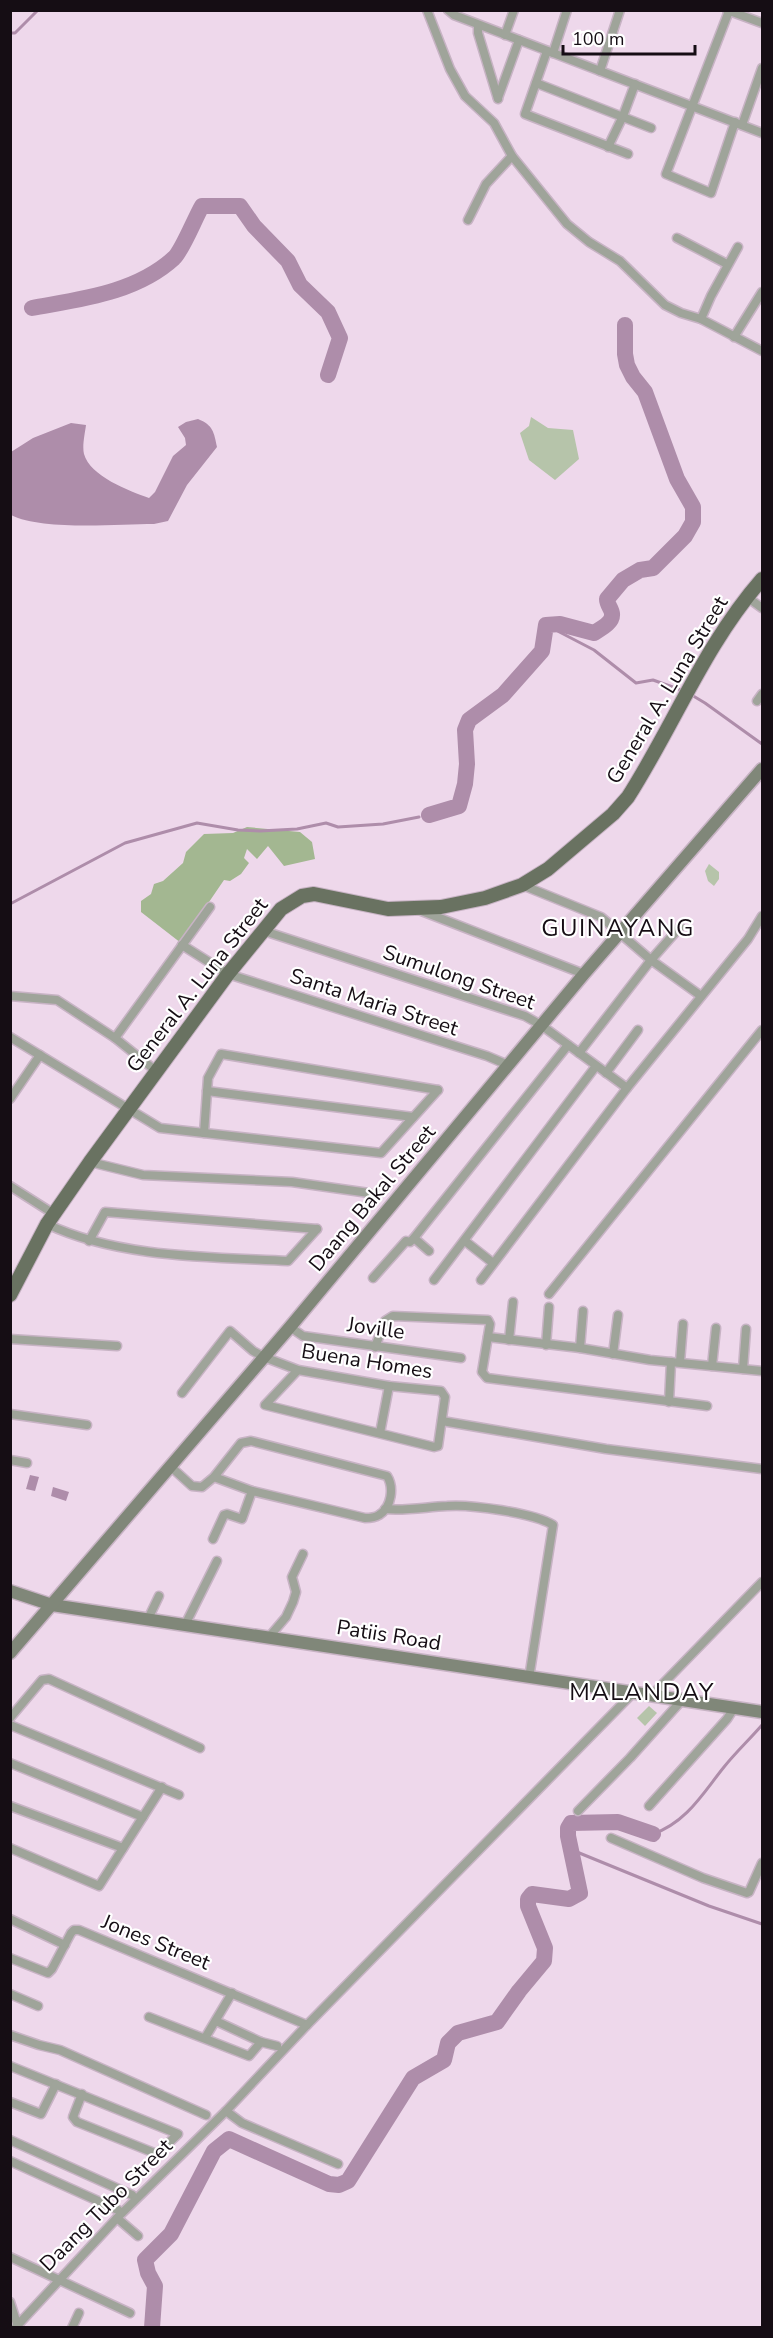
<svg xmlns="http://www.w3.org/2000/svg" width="773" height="2338" viewBox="0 0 773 2338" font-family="'Nunito Sans',sans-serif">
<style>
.green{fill:#b6c4aa}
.forest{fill:#a3b791}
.water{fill:#ae8daa}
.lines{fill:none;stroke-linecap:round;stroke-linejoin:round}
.stream{stroke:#ae8daa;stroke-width:3}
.river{stroke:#ae8daa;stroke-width:16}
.street-casing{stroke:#c7b3c4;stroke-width:11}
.secondary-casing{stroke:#c7b3c4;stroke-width:15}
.primary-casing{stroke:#c7b3c4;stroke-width:16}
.street{stroke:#9fa49a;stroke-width:8}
.secondary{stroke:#808779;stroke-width:12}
.primary{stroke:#697261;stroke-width:14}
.labels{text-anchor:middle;stroke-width:4.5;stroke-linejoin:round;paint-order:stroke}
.street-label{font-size:21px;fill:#150d14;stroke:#fff}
.quarter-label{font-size:24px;letter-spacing:1.5px;fill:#150d14;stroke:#fff}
</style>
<rect width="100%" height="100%" fill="#eed8eb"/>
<g class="green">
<path d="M531 417 548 428 573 430 579 459 555 480 529 460 520 433 529 426Z"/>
<path d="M709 864 719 872V879L714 886 708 881 705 871Z"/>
<path d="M649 1706 657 1713 645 1726 637 1718Z"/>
</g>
<path class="forest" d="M247 827 300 832 312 842 315 859 284 866 268 846 257 859 247 849 244 858 249 863 241 874 230 881 224 880 181 943 141 912V901L151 894 154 884 163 881 183 863 186 852 204 834 233 833Z"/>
<g class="water">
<path d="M198 419C213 425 214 432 217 447L187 485 168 521 154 524C117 524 43 531 11 515V452L33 438 71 423 86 425C85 433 82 446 84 454 90 476 129 491 149 498L155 492 173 456 186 445 185 438 178 427 186 422Z"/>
<path d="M30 1475 39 1477 35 1491 26 1489Z"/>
<path d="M53 1487 69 1492 66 1501 51 1496Z"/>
</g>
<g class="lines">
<g class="stream">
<path d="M10 33H15L38 10"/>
<path d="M546 625 594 650 636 683 653 680 684 691"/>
<path d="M690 694 705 703 762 744"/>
<path d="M10 904 125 843 197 823 238 830 260 831 297 829 326 823 338 827 383 824 419 817"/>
<path d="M653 1834C687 1822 703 1793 724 1767 736 1752 750 1739 762 1725"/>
<path d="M572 1850 709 1906 762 1924"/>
</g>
<g class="river">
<path d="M32 308C80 299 136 293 174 258 182 251 195 218 202 206H240L254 226 288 261 300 285 328 312 340 338 328 375"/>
<path d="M429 815 459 806 465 784 467 764 465 730 469 720 503 695 542 651 546 625 560 624 594 633C600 629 613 623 612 614 612 609 607 605 607 599L623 580 640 570 653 568 685 536 693 522V507L677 479 645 392 633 377 627 365 625 354V325"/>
<path d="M152 2328 155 2286 148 2273 145 2260 171 2234 214 2151 229 2139 329 2184 339 2185 348 2181 413 2078 444 2060 448 2043 458 2033 497 2022 519 1991 544 1961 545 1948 528 1906V1899L532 1894 569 1899 580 1893 568 1836V1828L571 1823 618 1822 653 1834"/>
</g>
<g class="street-casing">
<g id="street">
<path d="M427 10 450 69 465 96 494 123 512 156 567 224 589 242 620 261 665 305 681 313 701 319 762 351"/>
<path d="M448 10 454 15 762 133"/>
<path d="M727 10 762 23"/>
<path d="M729 11 666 174 711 193 735 122"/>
<path d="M478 25V33L498 99"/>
<path d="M505 35 514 10"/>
<path d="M547 51 525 114 628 154"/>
<path d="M553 53 567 10"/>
<path d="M600 71 620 10"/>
<path d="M536 83 651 128"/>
<path d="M498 98 519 40"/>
<path d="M742 125 762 68"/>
<path d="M608 147 623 116 635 84"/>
<path d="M468 220 486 184 512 156"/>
<path d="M677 238 727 264"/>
<path d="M701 319 711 296 738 247"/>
<path d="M734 337 762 292"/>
<path d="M747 597 762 608"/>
<path d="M757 701 762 694"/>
<path d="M522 885 601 917 651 960 701 996"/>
<path d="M419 910 584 974"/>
<path d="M264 931 525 1016 541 1025 627 1088"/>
<path d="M182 945 228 974 487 1056 508 1065"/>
<path d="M10 996 57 1000 115 1038 156 1071"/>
<path d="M10 1037 160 1128 381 1153 438 1090"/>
<path d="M115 1038 210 907"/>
<path d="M579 1053 651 960 680 927"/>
<path d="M606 1073 638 1030"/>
<path d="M207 1091 413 1117"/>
<path d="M10 1099 40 1055"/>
<path d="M204 1133 208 1078 221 1054 438 1090"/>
<path d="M90 1162 143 1175 292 1182 369 1193"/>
<path d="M10 1186 54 1214"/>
<path d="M47 1224C118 1258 210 1257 288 1261L317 1229"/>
<path d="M414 1238 429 1251"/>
<path d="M89 1241 105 1212 317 1229"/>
<path d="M465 1241 493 1263"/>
<path d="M373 1278 406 1241 410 1242 414 1238 568 1045"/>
<path d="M434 1280 596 1066"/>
<path d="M481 1280 627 1088 748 939 762 916"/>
<path d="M549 1294 762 1030"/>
<path d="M290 1327 303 1336 461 1358"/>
<path d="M488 1337 580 1348 650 1360 762 1371"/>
<path d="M10 1339 117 1346"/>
<path d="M509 1340 513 1302"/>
<path d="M546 1345 549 1307"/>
<path d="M375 1347 385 1321 393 1316 488 1320 490 1324 482 1372 487 1378 707 1406"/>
<path d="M580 1348 583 1311"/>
<path d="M613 1354 618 1315"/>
<path d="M680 1362 683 1324"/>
<path d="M712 1366 716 1328"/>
<path d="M743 1369 746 1329"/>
<path d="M182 1393 230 1331 253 1351 264 1357 298 1370 389 1386 441 1391 445 1397 438 1446 434 1447 265 1405 298 1370"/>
<path d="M669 1402 671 1362"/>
<path d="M10 1414 87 1425"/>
<path d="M442 1421 606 1449 762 1469"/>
<path d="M380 1433 389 1386"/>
<path d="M10 1460 27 1463"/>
<path d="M170 1466 192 1486 202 1487 214 1477 241 1443 251 1441 387 1476C394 1487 392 1507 379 1515 376 1517 369 1518 365 1518L252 1491 214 1477"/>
<path d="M385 1509C406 1511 426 1507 447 1506 470 1504 534 1513 553 1525L529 1678"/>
<path d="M213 1539 224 1515 227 1514 242 1519 252 1491"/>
<path d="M148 1619 159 1596"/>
<path d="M185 1625 217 1561"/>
<path d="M269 1637 286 1617 293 1602 296 1592 292 1577 303 1554"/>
<path d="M651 1696 762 1582"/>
<path d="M10 1718 42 1680 49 1679 200 1748"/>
<path d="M10 1725 179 1795"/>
<path d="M10 1763 143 1817"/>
<path d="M10 1806 123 1848"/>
<path d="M649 1806 727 1719 734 1708"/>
<path d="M578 1811 630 1758 682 1700"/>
<path d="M611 1838 703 1878 747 1893 749 1892 762 1863"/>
<path d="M10 1848 99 1886 162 1787"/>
<path d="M10 1919 65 1945"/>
<path d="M10 1958 48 1973 52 1969 71 1933 74 1930H79L307 2025"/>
<path d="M10 1994 38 2006"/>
<path d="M149 2017 249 2056 261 2042"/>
<path d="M216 2021 261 2042 277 2046"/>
<path d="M10 2035 39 2045 60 2050 206 2115"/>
<path d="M205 2038 232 1993"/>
<path d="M10 2066 178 2134 157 2154 77 2122 73 2117 82 2094"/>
<path d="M10 2102 41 2114 56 2084"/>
<path d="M226 2111 242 2123 338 2164"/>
<path d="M10 2140 132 2195"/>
<path d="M10 2161 118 2210"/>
<path d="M117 2218 138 2236"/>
<path d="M10 2257 130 2313"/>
<path d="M10 2302 18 2327"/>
<path d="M15 2328 117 2218 226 2111 307 2025 633 1693"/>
<path d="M72 2328 79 2313"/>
</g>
</g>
<g class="secondary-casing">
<g id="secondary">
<path d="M10 1591 52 1605 762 1712"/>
<path d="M10 1653 290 1327 584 974 762 769"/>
</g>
</g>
<g class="primary-casing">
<path id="primary" d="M10 1295 47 1224 90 1162 228 974 281 909 302 896 314 894 388 909 441 907 485 898 522 885 548 869 613 814 628 797C674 725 705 644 762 579"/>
</g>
<use href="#street" class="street"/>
<use href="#secondary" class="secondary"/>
<use href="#primary" class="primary"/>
</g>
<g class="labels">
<g class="street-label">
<text transform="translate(667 690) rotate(-59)" y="7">General A. Luna Street</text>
<text transform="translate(459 977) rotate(19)" y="7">Sumulong Street</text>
<text transform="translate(197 985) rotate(-52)" y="7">General A. Luna Street</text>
<text transform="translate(374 1002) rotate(18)" y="7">Santa Maria Street</text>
<text transform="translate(372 1198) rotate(-50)" y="7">Daang Bakal Street</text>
<text transform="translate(376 1328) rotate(8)" y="7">Joville</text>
<text transform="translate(367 1361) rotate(9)" y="7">Buena Homes</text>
<text transform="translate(389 1635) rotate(9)" y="7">Patiis Road</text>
<text transform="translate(156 1942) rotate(22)" y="7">Jones Street</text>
<text transform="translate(106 2205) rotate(-45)" y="7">Daang Tubo Street</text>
</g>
<g class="quarter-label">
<text x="618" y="936">GUINAYANG</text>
<text x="642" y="1700">MALANDAY</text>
</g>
</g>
<rect width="773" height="2338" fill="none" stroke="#150d14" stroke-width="24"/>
<path d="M563 45v9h132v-9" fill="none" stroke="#150d14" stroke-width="3"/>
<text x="572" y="45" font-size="18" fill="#150d14" stroke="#ffffff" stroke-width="4.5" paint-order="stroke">100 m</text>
</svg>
